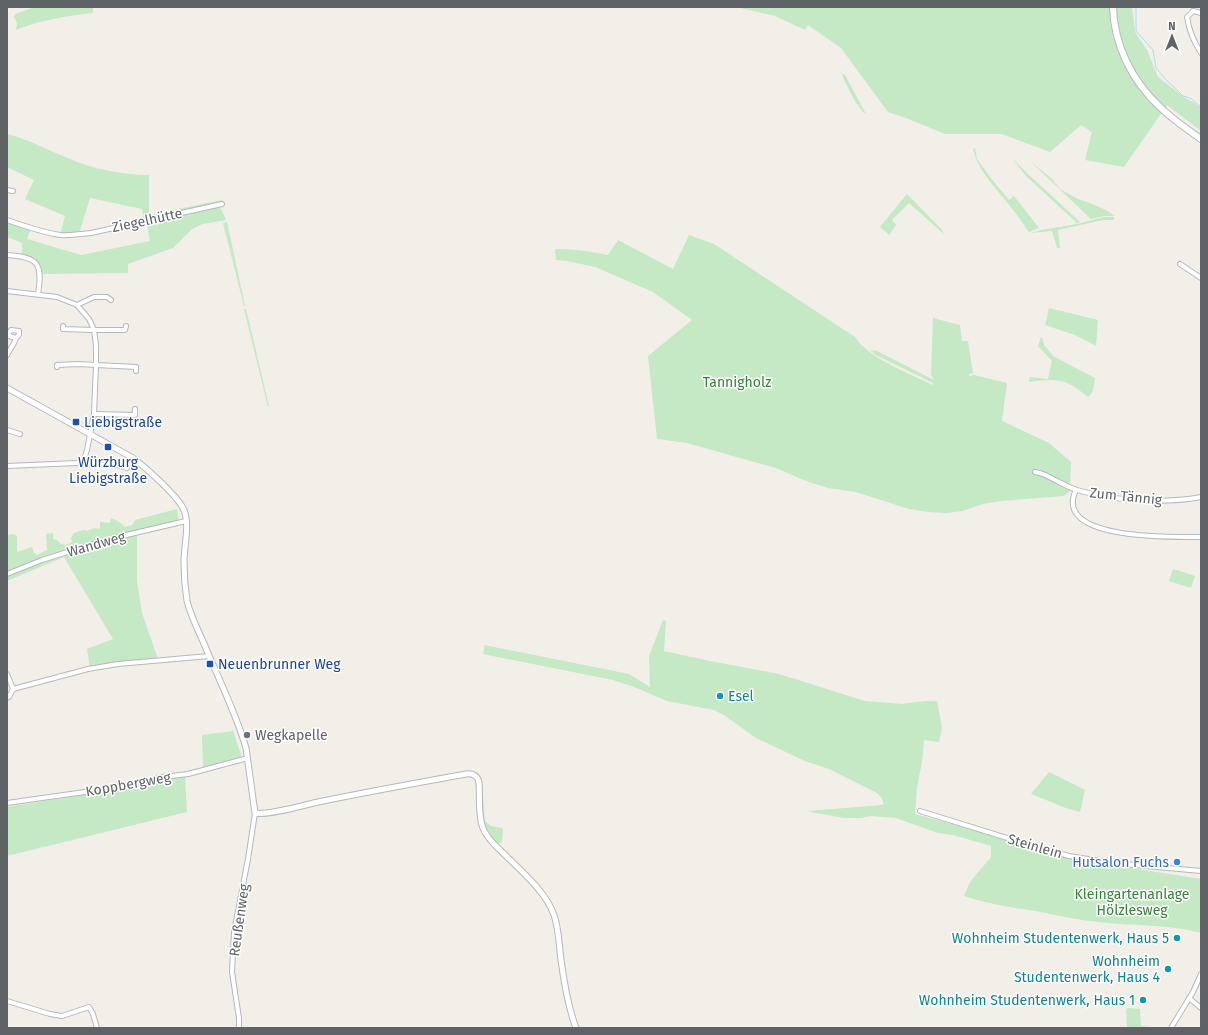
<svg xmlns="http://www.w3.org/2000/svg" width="1208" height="1035" viewBox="0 0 1208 1035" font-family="'Fira Sans',sans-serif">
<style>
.green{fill:#c5e8c5}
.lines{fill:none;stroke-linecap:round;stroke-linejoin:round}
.stream{stroke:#aadaff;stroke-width:1}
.minor-casing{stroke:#b5b8bc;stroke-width:6}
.tertiary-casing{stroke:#b5b8bc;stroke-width:7}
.secondary-casing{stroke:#b6babf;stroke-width:8}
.minor{stroke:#fff;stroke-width:4}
.tertiary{stroke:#fff;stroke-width:5}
.secondary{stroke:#fff;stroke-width:6}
.transit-dot{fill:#1a4fb4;stroke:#fff;stroke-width:1.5}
.culture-dot{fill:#0f9aa8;stroke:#fff;stroke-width:1.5}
.worship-dot{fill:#6b7280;stroke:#fff;stroke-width:1.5}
.shop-dot{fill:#3f7fe0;stroke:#fff;stroke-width:1.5}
.labels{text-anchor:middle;stroke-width:3;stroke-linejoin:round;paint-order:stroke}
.street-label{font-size:14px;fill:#5f6368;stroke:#fff}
.park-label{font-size:14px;fill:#348238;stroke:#fff}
.transit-label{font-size:14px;fill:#164399;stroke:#fff;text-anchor:start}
.culture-label{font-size:14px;fill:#0d838f;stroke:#fff;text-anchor:end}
.worship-label{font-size:14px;fill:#5b616d;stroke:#fff;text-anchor:start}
.shop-label{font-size:14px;fill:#366cbe;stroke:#fff;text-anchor:end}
</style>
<rect width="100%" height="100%" fill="#f1efe8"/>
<g class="green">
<path d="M35 7H93V13C66 16 41 20 16 30L17 23 14 17 15 14Z"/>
<path d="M736 7H1132L1135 32 1147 50 1158 77 1184 97 1201 107V131L1167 105 1124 167 1085 160 1092 132 1081 125 1050 152 1002 134H945L906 118 888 112 841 48 808 25 805 30 775 16Z"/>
<path d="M842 74 845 75 866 114C858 110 845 83 842 74Z"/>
<path d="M7 134C29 139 49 151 70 159 92 169 125 175 149 175V215L222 200 223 202 144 221 142 209 90 198 79 234 60 235 65 216 25 199 34 180 7 167Z"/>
<path d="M975 148 977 159 990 177 1009 200 1014 196 1039 228 1029 232C1024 225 1019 217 1013 210 999 191 978 172 973 149Z"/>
<path d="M1011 157 1029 175 1080 222 1077 223 1026 176Z"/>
<path d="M1029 160 1052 179 1060 189 1078 199 1090 203 1106 210 1115 216H1104L1091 219Z"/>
<path d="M907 194 942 230 944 234 909 203 892 220 896 225 889 235 880 227Z"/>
<path d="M220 207 226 220 202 224 191 230 173 248 128 264V273L43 274C39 260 36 257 22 254V243L7 237V223L31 228 27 239 81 255 150 241 147 223Z"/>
<path d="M1104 217H1114V220H1103L1058 230 1060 248H1057L1052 231 1030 233 1041 230 1077 224Z"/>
<path d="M227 222 245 306H244L223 223Z"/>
<path d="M689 235 714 244 855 337C868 358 910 374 933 385V383L876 355 870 350 877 351 934 380 931 374 933 318 960 325 962 341H968L973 373 969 374V376L974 375 1007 383 1002 421 1049 443 1071 462 1070 491 1064 496 1002 501 983 504 962 511 946 513 928 512 909 509 856 492 828 488 806 481 776 468 687 443 657 439 648 356 692 320 653 292 595 267 567 261 556 260 555 249C573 249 590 251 608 255L618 240 673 269Z"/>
<path d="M1049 308 1098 320 1096 346 1075 335 1045 325Z"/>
<path d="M244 309H246L269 406 268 407Z"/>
<path d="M1041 337H1042L1044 345 1053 356 1095 378C1094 385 1094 393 1088 397 1066 378 1057 378 1029 382L1030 377 1048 379 1052 361 1038 346Z"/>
<path d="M177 509 179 521 120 535 119 539 137 535V581L142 613 158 659 90 668 87 649 113 639 64 557 7 581V535L13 534 17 536V552L32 547 34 553 37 555 47 550 46 534 53 533V539L57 540 61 544 66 545 72 542 71 538 74 533 83 530 87 531 94 528 100 529V522L110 523 111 518 118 521 125 527 132 525 135 520Z"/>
<path d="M1173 569 1195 576 1191 588 1169 581Z"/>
<path d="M663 620 666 621 664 651 710 661 779 674 865 701 902 704 925 701H937L942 728 939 742 924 740 922 762 917 787 915 814 1099 863 1201 879V933C1167 924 1133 926 1098 922 1079 920 1060 916 1041 912 1015 908 988 904 964 896L970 882 991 857V846L953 835 938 833 896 818 870 816 861 818H844L811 812 807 811 883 805C884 800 880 796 877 793L829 769 805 761 756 738 724 715 714 710 667 701 634 687 613 680 483 654 484 650V645L629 674 650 687 649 656Z"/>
<path d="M233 731 242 758 203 769 202 735Z"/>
<path d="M1049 772 1085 790 1080 812 1066 808 1031 794Z"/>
<path d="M185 776 187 812 7 856V807L113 790 157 779Z"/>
<path d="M482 781 485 821 491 826 502 828 503 830 502 842 497 844 487 832 483 822Z"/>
<path d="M1128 1008 1140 1009 1141 1026 1149 1027V1028H1127L1126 1009Z"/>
</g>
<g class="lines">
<path class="stream" d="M1136 7V31L1153 50 1156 68 1168 82 1173 86 1183 96 1190 98 1201 107"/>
<g class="minor-casing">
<g id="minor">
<path d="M1201 13 1193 11 1187 17C1189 31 1194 42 1201 53"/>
<path d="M7 190 13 191"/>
<path d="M7 220C24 226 42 232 60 235 70 236 81 234 91 233L222 204"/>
<path d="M7 255C38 257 43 263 38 294"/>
<path d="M1180 264 1201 278"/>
<path d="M7 291 57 297 77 305 89 319 94 330 96 345V365L94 414 87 450 84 459 77 463 7 466"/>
<path d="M77 305 94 297H107L111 300"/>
<path d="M63 326V329L94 330H125L126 326"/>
<path d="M11 330 19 331V335L16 338 9 336V333Z"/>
<path d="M7 355 14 343 16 338"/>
<path d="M57 367V365L77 364 136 367V371"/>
<path d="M94 414 135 415V409"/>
<path d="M7 430 20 434"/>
<path d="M81 462 85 464 117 465 127 468"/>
<path d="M1035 472C1040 473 1045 474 1049 477 1058 481 1067 487 1077 490 1114 501 1163 504 1201 497"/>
<path d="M1076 490C1051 541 1176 537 1201 537"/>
<path d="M7 574 42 560 80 548 122 536 186 521"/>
<path d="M7 674 13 689"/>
<path d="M7 698 9 697 13 689 88 669 118 664 209 656"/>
<path d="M7 803 106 789 162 777 188 774 248 758"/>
<path d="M920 811 1030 845 1069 856 1113 863 1201 871"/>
<path d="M1189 998 1201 1008"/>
<path d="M7 1001 50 1014 62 1016 89 1007 93 1014 97 1028"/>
<path d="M239 1028V1018L232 972 234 932 248 859 255 813"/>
<path d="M1171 1028 1193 992 1201 974"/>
</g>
</g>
<g class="tertiary-casing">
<path id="tertiary" d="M7 388 133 458C146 468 178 496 184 510 190 526 184 545 184 562 184 575 185 588 187 601 191 617 199 632 205 646 219 680 236 713 246 748L255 813C267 816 304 805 318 802 367 792 416 783 466 774 473 773 478 776 479 783 480 796 478 817 483 828 486 837 494 844 500 850 518 868 546 891 554 915 559 929 559 945 561 960 564 982 568 1007 576 1028"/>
</g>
<g class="secondary-casing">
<path id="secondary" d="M1113 7C1114 45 1132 81 1160 107 1172 119 1187 129 1201 139"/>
</g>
<use href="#minor" class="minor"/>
<use href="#tertiary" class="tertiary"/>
<use href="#secondary" class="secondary"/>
</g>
<g class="transit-dot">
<rect x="72" y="418" width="8" height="8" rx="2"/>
<rect x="104" y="443" width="8" height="8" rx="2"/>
<rect x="206" y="660" width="8" height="8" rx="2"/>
</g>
<g class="culture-dot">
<circle cx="720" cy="696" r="4"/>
<circle cx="1177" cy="938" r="4"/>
<circle cx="1168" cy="969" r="4"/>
<circle cx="1143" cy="1000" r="4"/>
</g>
<circle class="worship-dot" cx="247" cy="735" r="4"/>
<circle class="shop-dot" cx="1177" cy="862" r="4"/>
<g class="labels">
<g class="street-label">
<text transform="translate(147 220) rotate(-12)" y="5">Ziegelhütte</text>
<text transform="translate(1126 496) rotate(6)" y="5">Zum Tännig</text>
<text transform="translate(96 544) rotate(-16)" y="5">Wandweg</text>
<text transform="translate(128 784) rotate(-10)" y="5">Koppbergweg</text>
<text transform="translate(1035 846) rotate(16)" y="5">Steinlein</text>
<text transform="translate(239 920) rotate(-82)" y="5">Reußenweg</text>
</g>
<g class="park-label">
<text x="737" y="387">Tannigholz</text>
<text x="1132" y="899">Kleingartenanlage<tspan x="1132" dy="16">Hölzlesweg</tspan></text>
</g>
<g class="transit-label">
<text x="84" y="427">Liebigstraße</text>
<text x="108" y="467" text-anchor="middle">Würzburg<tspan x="108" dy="16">Liebigstraße</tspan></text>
<text x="218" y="669">Neuenbrunner Weg</text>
</g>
<g class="culture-label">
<text x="728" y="701" text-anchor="start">Esel</text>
<text x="1169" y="943">Wohnheim Studentenwerk, Haus 5</text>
<text x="1160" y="966">Wohnheim<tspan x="1160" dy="16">Studentenwerk, Haus 4</tspan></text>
<text x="1135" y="1005">Wohnheim Studentenwerk, Haus 1</text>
</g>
<g class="worship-label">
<text x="255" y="740">Wegkapelle</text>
</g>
<g class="shop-label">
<text x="1169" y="867">Hutsalon Fuchs</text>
</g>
</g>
<rect width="1208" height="1035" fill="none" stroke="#5f6368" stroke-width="16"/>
<g transform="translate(1172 36)" stroke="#ffffff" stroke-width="3" paint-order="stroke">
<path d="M0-3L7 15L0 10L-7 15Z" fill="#5f6368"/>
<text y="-6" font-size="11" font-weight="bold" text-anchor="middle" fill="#5f6368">N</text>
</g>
</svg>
